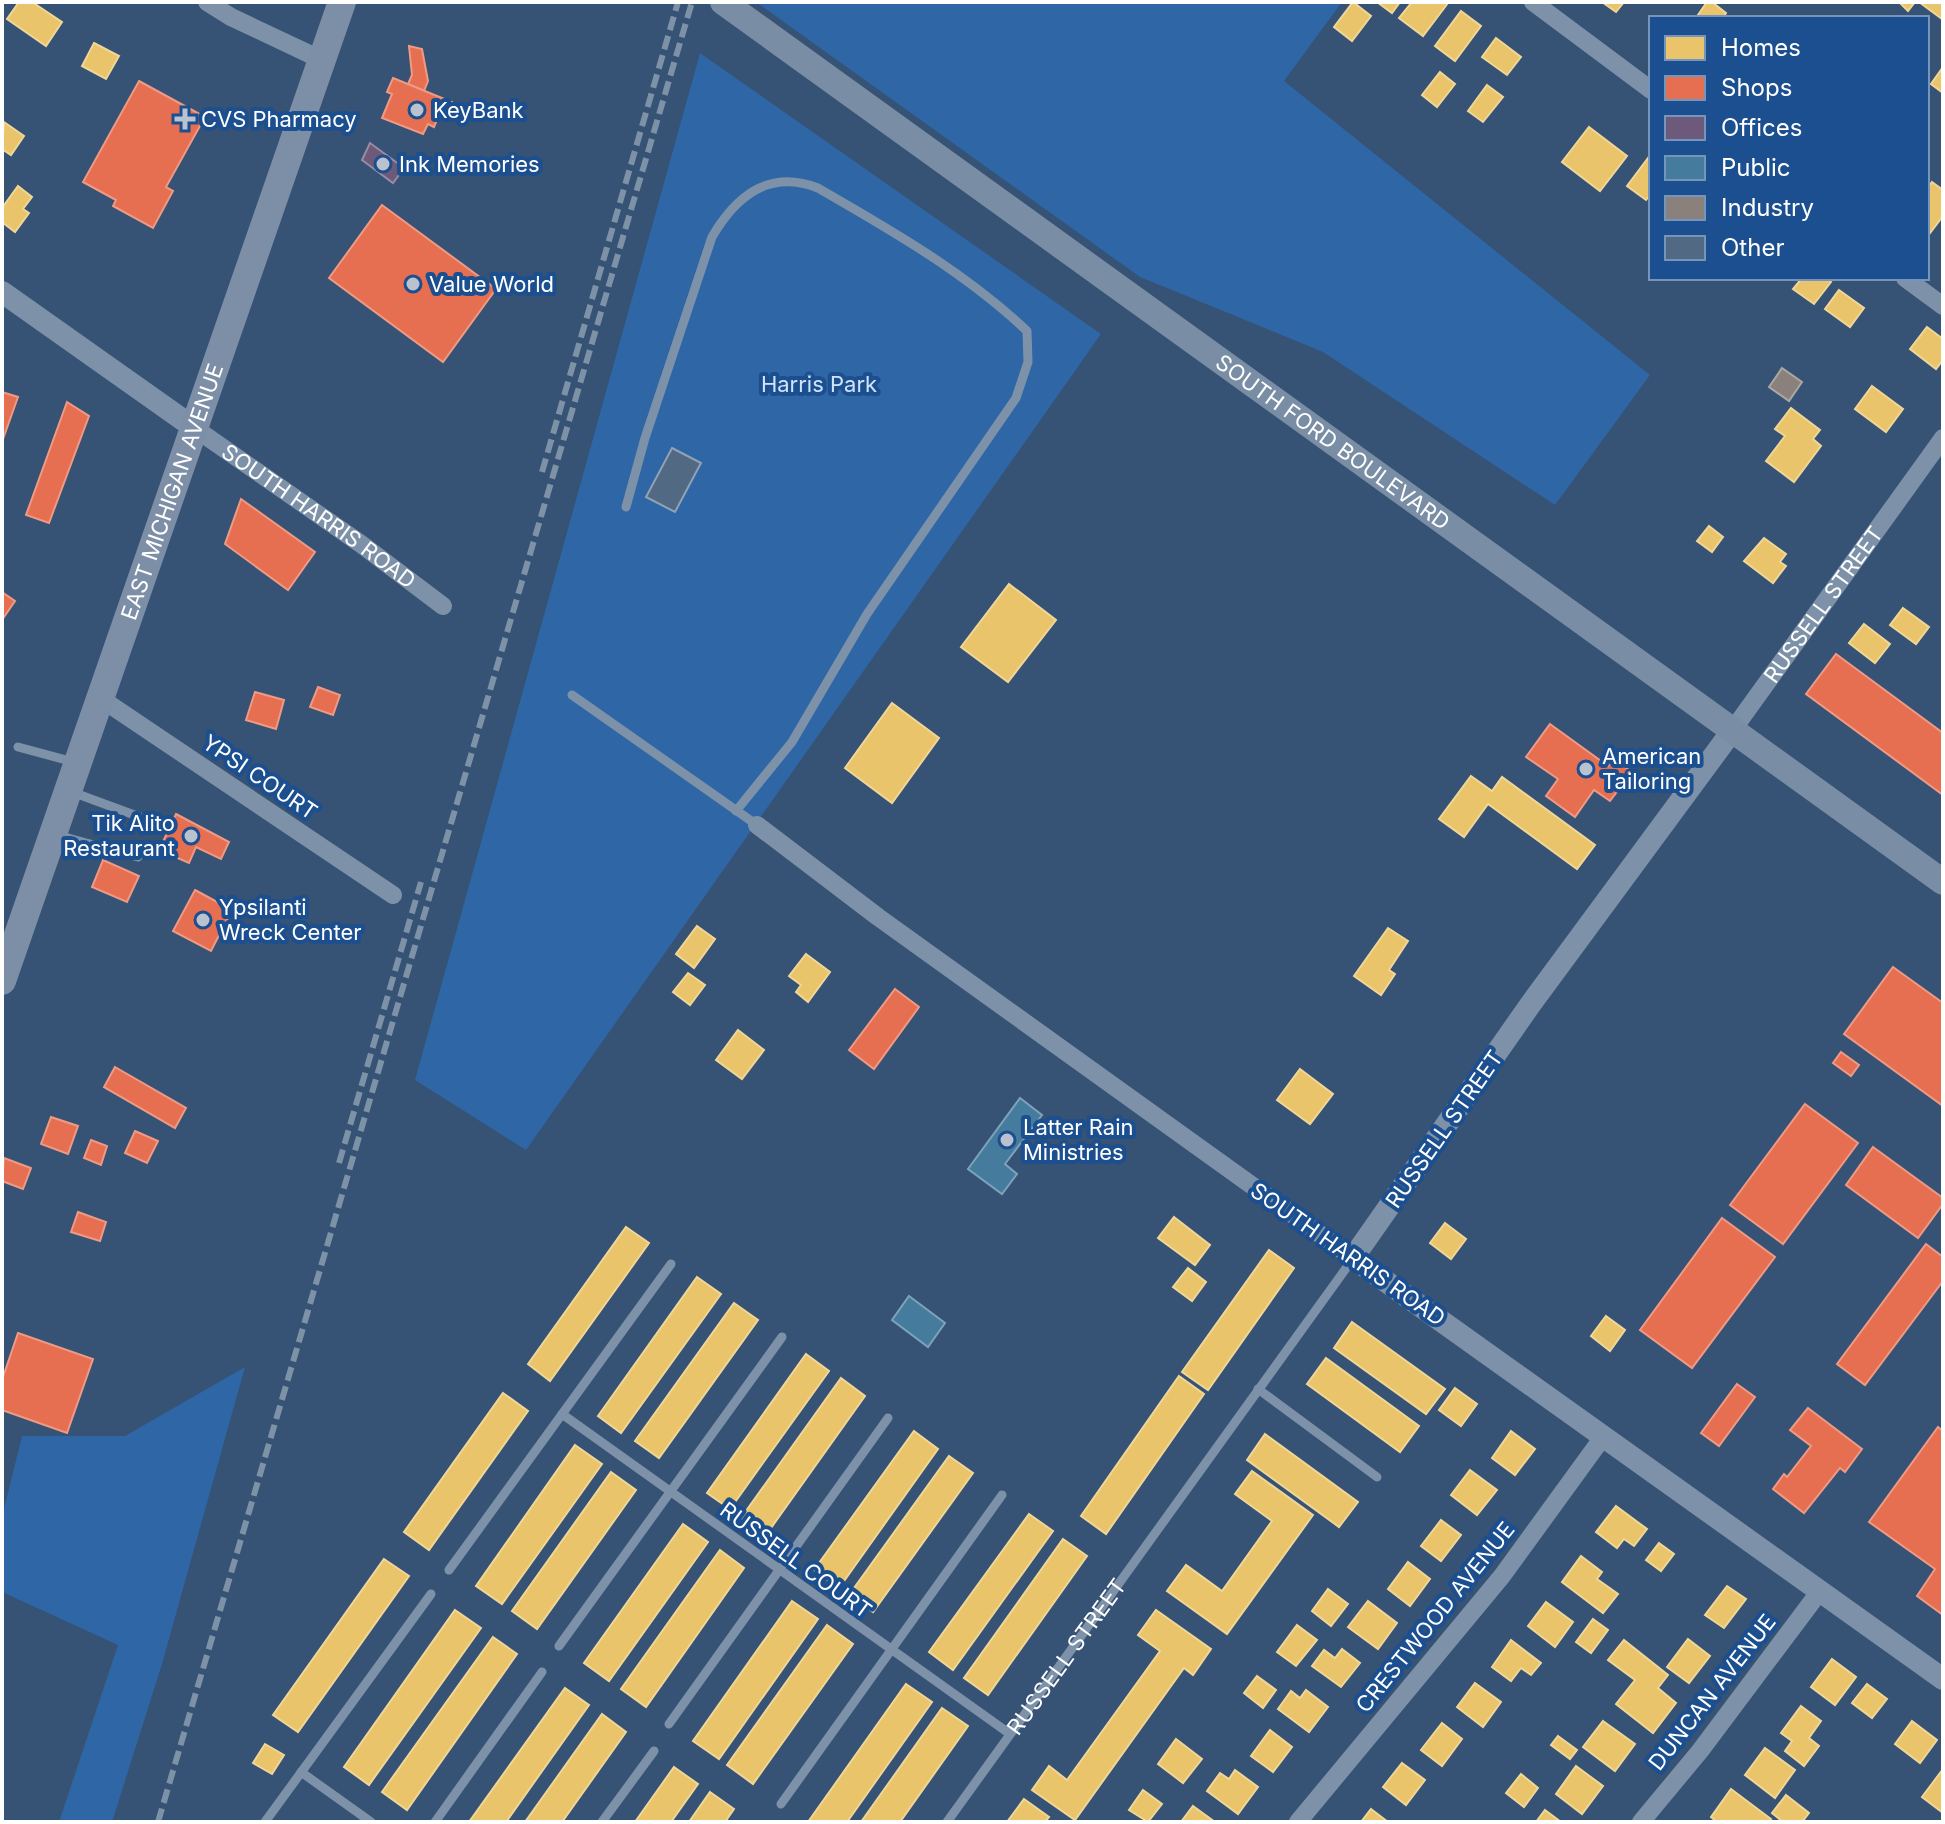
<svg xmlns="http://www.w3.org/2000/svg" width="1945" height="1824" viewBox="0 0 1945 1824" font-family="Inter,sans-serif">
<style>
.green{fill:#2f66a5}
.homes{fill:#e9c46a;stroke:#f0d697;stroke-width:2}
.shops{fill:#e76f51;stroke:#ee9a85;stroke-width:2}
.offices{fill:#6d597a;stroke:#998ba2;stroke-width:2}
.public{fill:#457b9d;stroke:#7da3ba;stroke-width:2}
.industry{fill:#8a817c;stroke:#ada7a3;stroke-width:2}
.building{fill:#526984;stroke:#92a2b6;stroke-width:2}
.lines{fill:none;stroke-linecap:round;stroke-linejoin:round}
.service{stroke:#7d92a8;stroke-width:9}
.minor{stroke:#7d92a8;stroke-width:18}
.tertiary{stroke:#7d92a8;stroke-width:22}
.secondary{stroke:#798da4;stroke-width:26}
.primary{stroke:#7d8ea7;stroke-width:28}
.rail{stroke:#7e92a7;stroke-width:6;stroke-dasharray:14 6;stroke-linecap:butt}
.poi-dot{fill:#b9c2ce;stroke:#1b4f8f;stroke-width:3}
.labels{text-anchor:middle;stroke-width:8;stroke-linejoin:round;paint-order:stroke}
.poi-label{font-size:22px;fill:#fff;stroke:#1b4f8f;text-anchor:start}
.park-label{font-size:22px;fill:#cfe3fa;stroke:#1b4f8f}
.street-label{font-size:22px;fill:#fff;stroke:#1b4f8f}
</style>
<rect width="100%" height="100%" fill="#365274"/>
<g class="green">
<path d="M756 2H1342L1284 81 1650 375 1555 505 1323 352 1140 277Z"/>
<path d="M700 53 1101 334 526 1150 415 1080Z"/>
<path d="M245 1367 162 1664 112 1822H59L118 1645 2 1592V1517L22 1436H125Z"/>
</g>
<g class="homes">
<path d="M19 2H32L62 22 46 46 7 19Z"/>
<path d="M1353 2 1371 16 1352 41 1334 27Z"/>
<path d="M1377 2H1400L1392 13Z"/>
<path d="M1412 2H1448V3L1423 36 1399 18Z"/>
<path d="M1602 2H1624L1616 12Z"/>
<path d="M1707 2H1712L1726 13 1723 18H1703L1698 15Z"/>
<path d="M1899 2H1915L1908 11Z"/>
<path d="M1919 2H1943V17L1942 19Z"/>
<path d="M1461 11 1481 26 1455 61 1435 46Z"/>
<path d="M1496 38 1521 57 1507 75 1482 57Z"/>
<path d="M94 43 119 56 106 79 82 66Z"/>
<path d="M1943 67V93L1931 84Z"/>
<path d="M1440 72 1455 84 1437 107 1422 95Z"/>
<path d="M1487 85 1503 97 1483 122 1468 111Z"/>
<path d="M4 122 24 136 11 155 2 149Z"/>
<path d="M1589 127 1627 156 1600 191 1562 162Z"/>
<path d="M1651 154V194L1646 200 1627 186Z"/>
<path d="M1932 182 1943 190V216L1927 237V189Z"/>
<path d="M18 186 32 197 23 209 29 213 15 232 2 222V208Z"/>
<path d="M1802 278H1826L1831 282 1814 304 1793 289Z"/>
<path d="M1839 290 1864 308 1850 327 1825 309Z"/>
<path d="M1927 327 1943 339V360L1936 369 1910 349Z"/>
<path d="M1872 386 1903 409 1886 432 1855 409Z"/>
<path d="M1791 408 1820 430 1813 439 1821 446 1794 482 1766 461 1785 436 1775 429Z"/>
<path d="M1709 526 1723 537 1712 552 1697 541Z"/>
<path d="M1764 538 1786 554 1780 562 1786 566 1773 583 1744 561Z"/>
<path d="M1009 584 1056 620 1008 682 961 647Z"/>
<path d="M1903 608 1929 627 1916 644 1890 625Z"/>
<path d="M1864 624 1890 644 1875 663 1849 643Z"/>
<path d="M892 703 939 738 892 803 845 768Z"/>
<path d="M1471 776 1492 791 1502 777 1595 845 1577 869 1488 804 1464 837 1439 819Z"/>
<path d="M697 926 715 939 694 968 676 954Z"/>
<path d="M1388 928 1408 941 1389 970 1395 974 1381 995 1354 976Z"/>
<path d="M806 954 830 972 808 1002 796 992 801 985 789 976Z"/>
<path d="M688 973 705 985 690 1005 673 992Z"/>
<path d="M738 1030 764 1050 742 1079 716 1060Z"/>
<path d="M1300 1069 1333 1094 1310 1124 1277 1100Z"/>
<path d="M1174 1217 1210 1245 1195 1265 1158 1238Z"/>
<path d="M1445 1223 1466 1239 1451 1259 1430 1243Z"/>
<path d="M626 1227 649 1243 550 1381 528 1364Z"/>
<path d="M1269 1250 1294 1268 1208 1390 1182 1372Z"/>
<path d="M1188 1268 1206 1282 1192 1301 1173 1287Z"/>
<path d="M697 1277 721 1294 621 1433 598 1416Z"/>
<path d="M734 1303 758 1320 659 1458 635 1441Z"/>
<path d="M1606 1316 1625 1330 1610 1351 1591 1336Z"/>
<path d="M1352 1322 1445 1389 1426 1414 1334 1348Z"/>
<path d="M806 1354 829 1371 730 1509 707 1493Z"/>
<path d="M1326 1358 1419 1426 1400 1452 1307 1384Z"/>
<path d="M1179 1376 1204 1394 1106 1534 1081 1516Z"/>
<path d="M841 1378 865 1396 766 1535 741 1518Z"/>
<path d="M1455 1388 1477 1404 1461 1426 1439 1410Z"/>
<path d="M503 1393 528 1411 429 1550 404 1532Z"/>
<path d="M914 1431 938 1449 839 1588 814 1570Z"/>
<path d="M1511 1431 1535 1449 1515 1475 1492 1458Z"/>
<path d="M1265 1434 1358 1502 1339 1527 1247 1460Z"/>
<path d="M575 1445 602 1464 502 1604 476 1586Z"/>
<path d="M949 1456 973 1473 873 1612 849 1595Z"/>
<path d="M1470 1470 1497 1490 1477 1515 1451 1495Z"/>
<path d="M1252 1471 1313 1515 1227 1634 1167 1591 1186 1565 1222 1591 1272 1521 1235 1494Z"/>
<path d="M611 1472 636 1490 537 1629 512 1611Z"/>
<path d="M1616 1506 1647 1529 1634 1546 1624 1539 1617 1548 1596 1532Z"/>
<path d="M1029 1514 1053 1531 953 1670 929 1652Z"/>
<path d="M1441 1520 1461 1535 1441 1561 1421 1546Z"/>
<path d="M683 1524 708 1542 609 1681 584 1663Z"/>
<path d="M1063 1539 1087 1556 988 1695 964 1678Z"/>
<path d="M1659 1543 1674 1554 1661 1571 1646 1560Z"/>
<path d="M720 1550 744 1568 646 1707 621 1689Z"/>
<path d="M1581 1556 1602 1572 1597 1579 1618 1594 1603 1613 1562 1582Z"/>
<path d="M384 1559 409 1576 298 1732 273 1715Z"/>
<path d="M1408 1562 1430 1579 1410 1606 1388 1589Z"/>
<path d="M1727 1586 1746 1599 1724 1628 1705 1615Z"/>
<path d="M1328 1589 1348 1604 1331 1626 1312 1611Z"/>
<path d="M792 1601 818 1619 719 1759 693 1741Z"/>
<path d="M1368 1601 1397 1623 1378 1649 1348 1627Z"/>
<path d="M1546 1602 1573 1622 1555 1647 1528 1626Z"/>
<path d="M455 1610 481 1628 369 1785 344 1767Z"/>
<path d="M1156 1610 1211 1649 1193 1675 1184 1668 1075 1820 1032 1790 1049 1766 1067 1780 1160 1651 1138 1635Z"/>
<path d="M1593 1619 1608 1630 1591 1653 1576 1642Z"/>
<path d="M827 1625 853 1644 753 1784 727 1765Z"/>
<path d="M1297 1625 1317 1640 1296 1666 1277 1652Z"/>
<path d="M493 1637 517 1654 407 1810 382 1792Z"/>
<path d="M1688 1639 1710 1656 1689 1683 1667 1667Z"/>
<path d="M1511 1640 1541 1663 1531 1675 1521 1668 1511 1681 1492 1667Z"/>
<path d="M1624 1640 1668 1675 1658 1688 1676 1703 1653 1733 1616 1704 1635 1680 1608 1660Z"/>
<path d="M1342 1649 1360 1663 1341 1687 1312 1666 1324 1650 1335 1658Z"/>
<path d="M1832 1659 1856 1677 1835 1705 1811 1687Z"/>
<path d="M1257 1676 1276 1690 1263 1708 1244 1693Z"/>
<path d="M1475 1683 1501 1702 1483 1727 1457 1707Z"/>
<path d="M906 1684 932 1702 847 1822H808Z"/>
<path d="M1867 1684 1887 1699 1872 1718 1852 1703Z"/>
<path d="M565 1688 589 1705 506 1822H469Z"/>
<path d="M1306 1690 1328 1707 1309 1732 1278 1709 1291 1691 1300 1698Z"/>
<path d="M1801 1706 1821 1721 1809 1738 1819 1746 1804 1766 1785 1751 1792 1741 1781 1733Z"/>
<path d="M942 1708 968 1726 900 1822H861Z"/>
<path d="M602 1714 626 1732 562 1822H525Z"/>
<path d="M1603 1721 1635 1744 1615 1771 1583 1747Z"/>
<path d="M1912 1721 1937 1740 1920 1763 1895 1744Z"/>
<path d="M1442 1723 1462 1739 1442 1766 1421 1750Z"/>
<path d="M1270 1730 1292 1747 1273 1772 1251 1756Z"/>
<path d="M1558 1736 1577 1750 1570 1759 1551 1745Z"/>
<path d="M1176 1739 1202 1759 1183 1783 1158 1764Z"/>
<path d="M265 1744 284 1755 272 1774 253 1763Z"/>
<path d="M1765 1748 1795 1770 1775 1798 1745 1775Z"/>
<path d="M1402 1763 1425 1780 1406 1805 1383 1787Z"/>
<path d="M1576 1766 1603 1786 1582 1814 1556 1794Z"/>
<path d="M674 1767 698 1784 671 1822H635Z"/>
<path d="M1943 1769V1813L1922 1797Z"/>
<path d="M1235 1770 1258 1787 1238 1814 1207 1791 1220 1773 1229 1779Z"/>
<path d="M1521 1774 1538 1788 1524 1807 1506 1793Z"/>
<path d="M1731 1789 1771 1819 1768 1822H1717L1711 1817Z"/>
<path d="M1143 1790 1162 1804 1148 1822 1129 1810Z"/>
<path d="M710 1792 734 1809 725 1822H689Z"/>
<path d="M1786 1795 1809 1813 1802 1822H1783L1772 1813Z"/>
<path d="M1024 1799 1049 1817 1045 1822H1007Z"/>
<path d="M1193 1806 1215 1822H1181Z"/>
<path d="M1371 1809 1388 1822H1361Z"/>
<path d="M1545 1810 1561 1822H1536Z"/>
</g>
<g class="shops">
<path d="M409 46 422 49 428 81 424 91 408 84 412 75Z"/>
<path d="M393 78 452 102 445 120 438 117 434 127 428 124 423 134 382 118 392 94 387 92Z"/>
<path d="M139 81 205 117 166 187 173 191 153 228 113 206 116 200 83 182Z"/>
<path d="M382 205 496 289 443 362 329 278Z"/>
<path d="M2 392 18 397 2 442Z"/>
<path d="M67 402 89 416 49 523 26 515Z"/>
<path d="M241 499 315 552 288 590 225 544Z"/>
<path d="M2 592 15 601 2 620Z"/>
<path d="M1836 654 1943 733V795L1806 694Z"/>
<path d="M318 687 340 695 333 715 310 707Z"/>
<path d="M255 692 284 700 276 729 246 720Z"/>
<path d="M1550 724 1608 766 1613 758 1632 772 1610 801 1594 790 1575 817 1546 796 1558 779 1526 757Z"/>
<path d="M176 814 229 842 221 859 196 847 189 863 159 850Z"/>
<path d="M103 860 139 876 127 902 92 887Z"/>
<path d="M195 890 232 910 211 951 173 931Z"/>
<path d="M1893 967 1943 1003V1106L1844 1034Z"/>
<path d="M895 989 919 1007 874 1069 849 1050Z"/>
<path d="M1841 1052 1859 1065 1851 1076 1833 1063Z"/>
<path d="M115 1067 186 1108 175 1128 104 1087Z"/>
<path d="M1805 1104 1858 1143 1783 1244 1730 1205Z"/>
<path d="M51 1117 78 1126 68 1154 41 1144Z"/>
<path d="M135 1131 158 1141 147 1163 125 1153Z"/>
<path d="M91 1140 107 1146 101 1165 84 1158Z"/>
<path d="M1873 1147 1943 1198V1204L1918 1238 1846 1185Z"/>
<path d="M4 1158 31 1168 23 1189 2 1181Z"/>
<path d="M78 1212 106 1222 100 1241 71 1232Z"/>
<path d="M1722 1218 1775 1257 1692 1368 1640 1330Z"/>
<path d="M1926 1244 1943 1257V1281L1865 1385 1837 1364Z"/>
<path d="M18 1333 93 1359 67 1433 2 1410V1380Z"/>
<path d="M1737 1384 1755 1397 1719 1446 1701 1433Z"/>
<path d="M1808 1408 1862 1449 1845 1472 1840 1468 1804 1513 1773 1489 1784 1474 1787 1477 1811 1446 1790 1430Z"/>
<path d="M1938 1427 1943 1431V1615L1917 1596 1935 1569 1869 1522Z"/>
</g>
<path class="offices" d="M370 143 404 168 393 183 362 160Z"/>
<g class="public">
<path d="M1020 1098 1042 1115 1005 1164 1017 1174 1002 1194 968 1169Z"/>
<path d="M909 1296 945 1323 928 1347 892 1320Z"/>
</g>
<path class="industry" d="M1782 368 1802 382 1789 401 1769 387Z"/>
<path class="building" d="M672 448 701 463 675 512 646 497Z"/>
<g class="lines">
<g class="service">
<path d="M626 507 645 438 712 237C736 196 769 169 818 188 891 230 966 273 1027 331L1028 362 1016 398 867 614 792 742 736 811"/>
<path d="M572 695 757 825"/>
<path d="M18 747 74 762"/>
<path d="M72 792 148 820"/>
<path d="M57 835 138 857"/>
<path d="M1258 1389 1377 1477"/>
<path d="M562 1414 1010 1734"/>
<path d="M449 1570 671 1264"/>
<path d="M559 1646 782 1337"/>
<path d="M669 1724 888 1418"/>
<path d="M301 1772 371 1822"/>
<path d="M781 1804 1002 1495"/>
<path d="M265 1822 431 1594"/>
<path d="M435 1822 542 1672"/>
<path d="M602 1822 654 1751"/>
<path id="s1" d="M947 1822 1352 1260"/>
</g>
<g class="minor">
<path d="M207 2 231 17 322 60"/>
<path d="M1533 2 1651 90"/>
<path d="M1905 278 1943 306"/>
<path id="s2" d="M193 427 361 544 443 606"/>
<path d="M100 698 393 895"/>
<path id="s3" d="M1732 731 1943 438"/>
<path d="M757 825 878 917 1353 1258"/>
<path d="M1298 1822 1502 1576 1603 1437"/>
<path d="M1641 1822 1700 1751 1820 1591"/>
</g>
<g class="tertiary">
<path d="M2 292 193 427"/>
<path d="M1732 731 1530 1005 1353 1258 1943 1679"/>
</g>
<path class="secondary" id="s4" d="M723 2 1943 882"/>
<path class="primary" id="s5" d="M2 981 342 2"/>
<g class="rail">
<path d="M542 472 678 2"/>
<path d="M339 1163 421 882"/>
<path d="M158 1822 692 2"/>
</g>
</g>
<g class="poi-dot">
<circle cx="417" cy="110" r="8"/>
<path d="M181 107h8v8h8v8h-8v8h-8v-8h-8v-8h8z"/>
<circle cx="383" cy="164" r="8"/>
<circle cx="413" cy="284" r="8"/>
<circle cx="1586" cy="769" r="8"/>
<circle cx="191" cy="836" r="8"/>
<circle cx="203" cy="920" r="8"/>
<circle cx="1007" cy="1140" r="8"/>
</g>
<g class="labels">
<g class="poi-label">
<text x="433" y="118">KeyBank</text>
<text x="201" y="127">CVS Pharmacy</text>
<text x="399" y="172">Ink Memories</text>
<text x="429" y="292">Value World</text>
<text x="1602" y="764">American<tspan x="1602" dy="25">Tailoring</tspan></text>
<text x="175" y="831" text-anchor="end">Tik Alito<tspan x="175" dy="25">Restaurant</tspan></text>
<text x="219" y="915">Ypsilanti<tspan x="219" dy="25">Wreck Center</tspan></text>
<text x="1023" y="1135">Latter Rain<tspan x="1023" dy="25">Ministries</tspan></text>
</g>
<g class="park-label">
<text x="819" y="392">Harris Park</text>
</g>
<g class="street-label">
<text dy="8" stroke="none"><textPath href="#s4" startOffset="752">SOUTH FORD BOULEVARD</textPath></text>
<text dy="8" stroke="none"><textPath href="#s5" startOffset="518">EAST MICHIGAN AVENUE</textPath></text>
<text dy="8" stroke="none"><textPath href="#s2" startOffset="154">SOUTH HARRIS ROAD</textPath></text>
<text dy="8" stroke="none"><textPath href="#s3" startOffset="156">RUSSELL STREET</textPath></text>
<text transform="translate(260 777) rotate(34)" y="8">YPSI COURT</text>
<text transform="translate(1444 1129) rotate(-55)" y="8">RUSSELL STREET</text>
<text transform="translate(1348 1254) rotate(35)" y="8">SOUTH HARRIS ROAD</text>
<text transform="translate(796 1560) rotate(36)" y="8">RUSSELL COURT</text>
<text transform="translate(1435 1617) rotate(-51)" y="8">CRESTWOOD AVENUE</text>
<text dy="8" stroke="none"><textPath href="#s1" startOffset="204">RUSSELL STREET</textPath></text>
<text transform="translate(1712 1692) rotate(-52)" y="8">DUNCAN AVENUE</text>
</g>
</g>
<rect width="1945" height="1824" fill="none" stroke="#ffffff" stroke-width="8"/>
<rect x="1649" y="16" width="280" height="264" fill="#1b4f8f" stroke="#7695bc" stroke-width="2"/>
<rect x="1665" y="36" width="40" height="24" fill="#e9c46a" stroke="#7695bc" stroke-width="2"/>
<text x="1721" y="56" font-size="24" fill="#ffffff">Homes</text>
<rect x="1665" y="76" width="40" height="24" fill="#e76f51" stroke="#7695bc" stroke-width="2"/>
<text x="1721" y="96" font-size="24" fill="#ffffff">Shops</text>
<rect x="1665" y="116" width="40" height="24" fill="#6d597a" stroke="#7695bc" stroke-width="2"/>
<text x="1721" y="136" font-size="24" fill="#ffffff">Offices</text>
<rect x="1665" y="156" width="40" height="24" fill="#457b9d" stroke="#7695bc" stroke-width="2"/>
<text x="1721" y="176" font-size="24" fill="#ffffff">Public</text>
<rect x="1665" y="196" width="40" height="24" fill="#8a817c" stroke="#7695bc" stroke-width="2"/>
<text x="1721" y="216" font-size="24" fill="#ffffff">Industry</text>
<rect x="1665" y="236" width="40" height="24" fill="#526984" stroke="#7695bc" stroke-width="2"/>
<text x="1721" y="256" font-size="24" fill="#ffffff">Other</text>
</svg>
